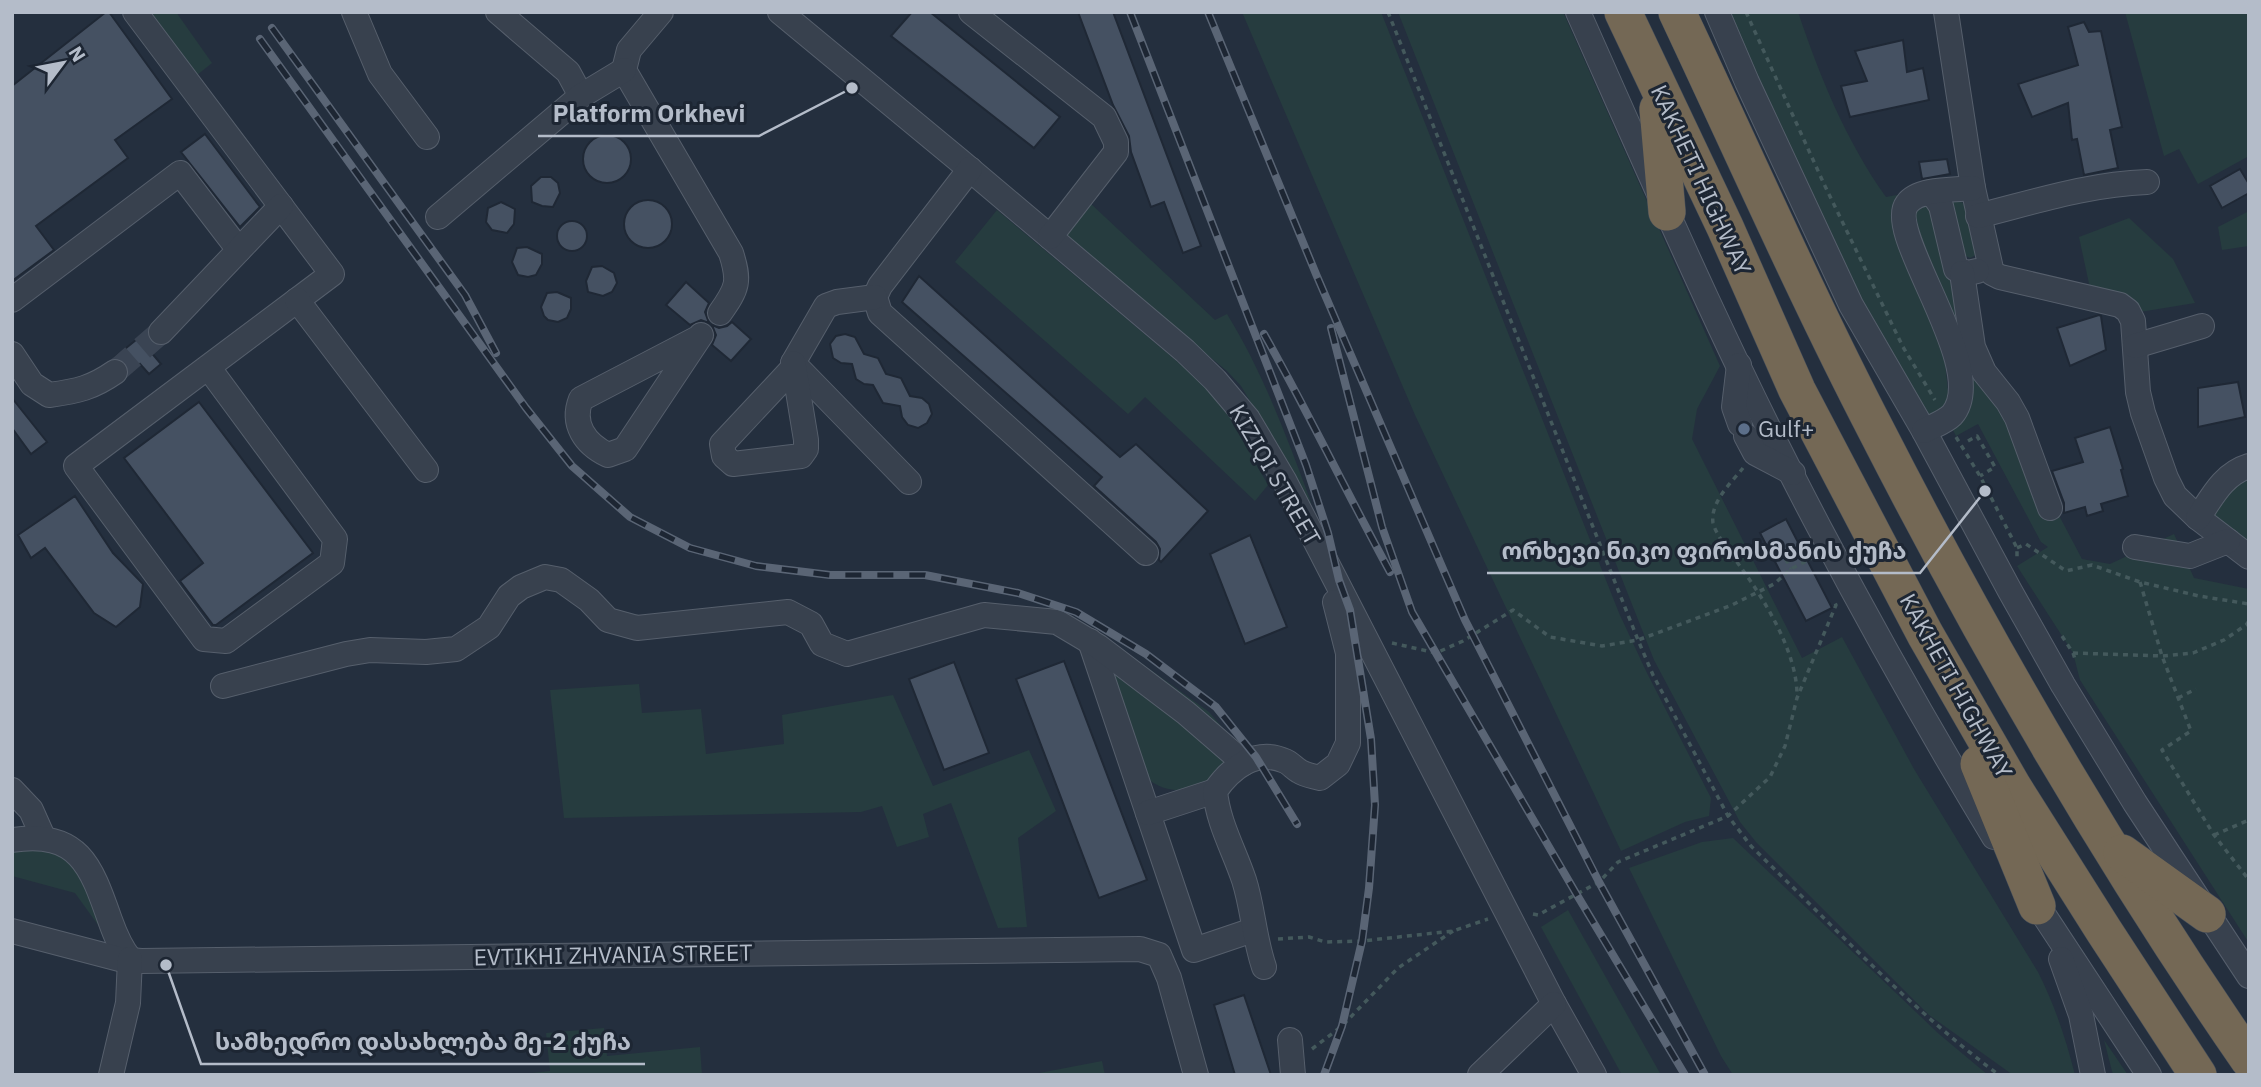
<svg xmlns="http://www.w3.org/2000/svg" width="2261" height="1087" viewBox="0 0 2261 1087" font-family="'IBM Plex Sans','Noto Sans Georgian',sans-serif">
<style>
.green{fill:#263c3f}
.building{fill:#455162;stroke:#1f2835;stroke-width:2}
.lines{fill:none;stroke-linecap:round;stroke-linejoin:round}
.minor-tunnel{stroke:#3a4453;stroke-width:24;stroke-dasharray:24 12;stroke-linecap:butt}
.minor-casing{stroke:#565f6c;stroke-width:26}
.highway-casing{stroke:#434c59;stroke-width:38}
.path{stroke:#44595c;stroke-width:3.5;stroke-dasharray:5 5;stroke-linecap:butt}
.minor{stroke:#38414e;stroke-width:24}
.highway{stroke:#746855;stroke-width:37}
.rail-casing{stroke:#5a6575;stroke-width:8}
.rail{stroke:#1d2633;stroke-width:5;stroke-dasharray:16;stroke-linecap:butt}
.service-dot{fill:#5c6f8a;stroke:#1d2633;stroke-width:2.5}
.labels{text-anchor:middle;stroke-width:6;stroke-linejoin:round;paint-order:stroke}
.street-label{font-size:23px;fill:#b4bcc9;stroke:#1d2633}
.poi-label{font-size:23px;fill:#b4bcc9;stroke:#1d2633;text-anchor:start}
.leader{fill:none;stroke:#b4bcc9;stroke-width:2.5}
.callout-dot{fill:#b4bcc9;stroke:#1d2633;stroke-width:2.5}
.callout-label{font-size:24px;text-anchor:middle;font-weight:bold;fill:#b4bcc9;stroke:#1d2633;stroke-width:6;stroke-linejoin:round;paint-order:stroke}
</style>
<rect width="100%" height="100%" fill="#242f3e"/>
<g class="green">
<path d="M151 12H176L212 63 197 75Z"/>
<path d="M1242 12H1381L1619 613 1646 671 1711 798 1709 816 1685 822 1621 851 1415 415Z"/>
<path d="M1398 12H1563L1720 366 1697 409 1692 439 1802 658 1842 637 1914 769 2038 972C2055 1006 2066 1039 2075 1075H2013L1929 1015 1756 842 1740 822 1654 660Z"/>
<path d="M1726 12H1798C1820 77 1846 141 1886 197L1902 194 1943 344 1948 391 1947 408 1924 424 1846 272Z"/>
<path d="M2125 12H2246L2249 18V156L2198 184 2179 149 2164 156Z"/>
<path d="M1954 200 1960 201 1965 205 1977 252 1974 256 1970 258 1962 254 1951 202Z"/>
<path d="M1090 203 1215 320 1227 314C1264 374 1288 440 1312 505L1241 386 1227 371 1065 238Z"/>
<path d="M1928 205 1998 400 2082 559 2110 564 2174 534 2194 578 2249 589V943L2080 680 2073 653 2017 566 2048 547 2041 542 1978 424 1956 436 1951 426 1960 414 1914 209Z"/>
<path d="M997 210 1204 384 1228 414 1268 485 1255 501 1145 397 1128 414 955 262Z"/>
<path d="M2249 211V246L2222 250 2218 227Z"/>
<path d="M2129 218 2173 259 2195 303 2140 312 2091 293 2079 237Z"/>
<path d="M2249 480V550L2215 517V505L2238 484Z"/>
<path d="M1059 614 1108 639 1209 712 1240 748Z"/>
<path d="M1106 659 1226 760C1220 767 1214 776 1207 782 1191 795 1163 792 1148 779Z"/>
<path d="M639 684 642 713 701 709 706 754 784 744 782 715 893 695 933 786 1029 750 1056 811 1018 838 1027 927 998 928 951 803 923 814 929 837 897 847 882 806 861 812 564 818 550 690Z"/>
<path d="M1733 838 1939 1034 1988 1075H1733L1721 1056 1629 868 1702 842Z"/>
<path d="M12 847 73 856 106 936 75 893 12 876Z"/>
<path d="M1568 910 1661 1075H1622L1541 927Z"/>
<path d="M604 1028 607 1056 700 1047 702 1075H514L550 1071 546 1033Z"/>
<path d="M2104 1040 2128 1075H2113Z"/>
<path d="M1102 1061 1105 1075H1029Z"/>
</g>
<g class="building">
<path d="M106 12H109L172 99 115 140 128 158 36 226 54 250 12 281V86Z"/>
<path d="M912 12H930L1060 117 1034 148 891 36Z"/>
<path d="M1078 12H1113L1201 246 1183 253 1164 202 1151 207 1131 152 1129 136 1113 105Z"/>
<path d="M2084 22 2089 32 2101 31 2122 127 2110 130 2118 168 2084 175 2077 139 2072 140 2068 103 2032 117 2018 84 2078 65 2068 27Z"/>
<path d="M1903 40 1907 72 1923 68 1929 100 1850 117 1841 86 1867 81 1855 51Z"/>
<path d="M205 134 260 207 240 227 181 152Z"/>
<circle cx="607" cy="159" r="24"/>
<path d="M1947 159 1950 174 1922 179 1919 162Z"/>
<path d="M2240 169 2249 184V193L2222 208 2210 186Z"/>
<path d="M541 177H551L558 183 560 193 553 207 542 206 532 202 531 186Z"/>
<circle cx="648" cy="224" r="24"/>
<path d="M501 202 515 209 514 224 507 233 492 230 486 222 488 208Z"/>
<circle cx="572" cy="236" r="15"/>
<path d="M527 247 542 254V264L536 275 528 277 518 275 512 262 517 248Z"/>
<path d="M602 266 614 273 617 283 612 292 603 296 588 292 586 281 592 267Z"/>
<path d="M919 276 1120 457 1136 444 1208 511 1161 562 1159 560 1160 549 1156 542 1094 486 1102 477 902 302Z"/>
<path d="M686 282 709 303 705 312 709 323 701 320 690 325 666 305Z"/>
<path d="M557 292 571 298V309L567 318 558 322 548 320 544 316 541 307 547 293Z"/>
<path d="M2099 315 2101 316 2106 350 2070 366 2057 328Z"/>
<path d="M732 322 751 339 731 361 712 345 716 335 712 325 719 328 727 326Z"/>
<path d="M147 331 150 342 156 346 150 351 161 364 149 374 140 364 130 373 127 363 122 359 115 357Z"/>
<path d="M845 334 855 337 864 354 878 358 886 374 901 378 910 396 922 398 929 404 932 414 927 423 918 428 908 425 902 417 900 406 883 403 873 385 864 384 856 379 852 364 841 363 833 358 830 344 836 336Z"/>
<path d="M2238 382 2245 417 2198 427V388Z"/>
<path d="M12 398 47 442 31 454 12 428Z"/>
<path d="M199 402 313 553 216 625H213L180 581 203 563 124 458Z"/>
<path d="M2110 427 2123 469 2121 470 2128 496 2101 504 2103 511 2087 516 2085 507 2064 513V503L2052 471 2083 462 2075 438Z"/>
<path d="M75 496 113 553 143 584 140 607 116 627 94 613 45 548 31 558 18 535Z"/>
<path d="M1786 519 1832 608 1806 621 1760 533Z"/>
<path d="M1250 535 1287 627 1245 644 1210 554Z"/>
<path d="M1064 661 1147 880 1099 898 1016 679Z"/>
<path d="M954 662 989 753 944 770 909 679Z"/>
<path d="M1244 995 1271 1075H1235L1214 1005Z"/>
</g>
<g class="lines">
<path class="minor-tunnel" d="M115 372 161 332"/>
<g class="minor-casing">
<g id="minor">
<path d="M135 12 332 274 76 466 204 639 226 641 332 563 335 539 208 367"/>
<path d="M354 12 380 74 427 137"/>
<path d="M498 12 568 72 581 96"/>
<path d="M661 12 629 50 624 70 731 253C740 281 738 288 720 313"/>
<path d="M780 12 960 161 1185 351 1215 380 1248 419 1284 480 1554 1004 1594 1075"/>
<path d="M971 12 1104 117 1116 142V152L1050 237"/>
<path d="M1578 12C1655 185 1731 361 1820 529 1875 633 1933 736 1994 837"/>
<path d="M1717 12 1747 82 1851 305 1924 431 2010 591 2063 685 2135 803 2249 976"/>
<path d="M1946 12 1973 188 1992 273 2000 277 2120 305 2128 311 2133 321 2138 392 2143 413 2166 478 2175 496 2198 518 2249 557"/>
<path d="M970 169 880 286 875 297 880 313 1146 553"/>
<path d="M1927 193 1935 197 1941 206 1956 269 1968 273 1977 271"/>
<path d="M1978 216C2034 202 2089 184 2147 182"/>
<path d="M438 217 581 96 624 70"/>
<path d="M1962 273 1973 347 1984 372 2008 402 2017 418 2050 508"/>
<path d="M875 297 837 302 826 306 793 363 909 482"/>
<path d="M12 300 180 173 239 250"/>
<path d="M297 300 426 470"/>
<path d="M161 332 281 206"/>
<path d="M698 338 581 399C571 424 585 444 608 455L625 449 701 335"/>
<path d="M2135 346 2202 326"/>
<path d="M12 354 32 384 49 395C78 391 92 388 115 372"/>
<path d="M793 363 794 367 806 440V449L801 456 733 464 724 456 722 444 794 367"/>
<path d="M1739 365 1734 407 1740 424"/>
<path d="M1924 431C1933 426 1945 422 1952 415 1992 369 1884 234 1907 204 1918 188 1955 190 1973 188"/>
<path d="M1746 436 1755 453 1793 473"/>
<path d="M2198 518C2212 497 2223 474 2249 466"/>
<path d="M2135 547 2190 556 2228 541"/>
<path d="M1090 641 1194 950 1253 930"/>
<path d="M223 686 346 654 370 650 426 652 456 649 489 627 509 596 521 587 545 577 561 580 589 600 608 620 637 628 788 612 811 624 822 644 847 654 984 615 1057 622 1099 647 1186 713 1244 763"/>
<path d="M12 790 31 810 43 837"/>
<path d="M1148 813 1215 791"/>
<path d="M12 840C79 830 91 866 110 920 115 934 120 947 130 959"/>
<path d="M2030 894 2149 1075"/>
<path d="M12 931 119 959 141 961 1140 949 1159 955 1169 978 1196 1075"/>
<path d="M2061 959 2081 1015 2093 1075"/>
<path d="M1264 967C1254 938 1253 908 1244 880 1234 850 1218 823 1215 791 1231 768 1256 748 1285 761 1290 763 1294 768 1299 771 1305 775 1313 776 1320 778L1338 764 1348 743V653L1335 602"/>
<path d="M1290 1040 1293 1075"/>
<path d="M111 1075 128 1003 130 959"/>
<path d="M1480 1075 1554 1004"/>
</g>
</g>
<g class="highway-casing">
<g id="highway">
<path d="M1623 12 1725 227 1797 390 1925 634 2013 787 2104 931 2198 1075"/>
<path d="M1677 12C1743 152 1805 293 1876 430 1987 647 2110 859 2249 1060"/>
<path d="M1658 109 1667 212"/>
<path d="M1979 764 2037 906"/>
<path d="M2122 853 2207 914"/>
</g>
</g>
<g class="path">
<path d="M1388 12 1638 640 1653 675 1728 816 1751 846C1831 924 1909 1008 1999 1075"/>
<path d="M1746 12 1824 184 1903 347 1935 400"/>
<path d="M1956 437 1980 476 2017 548V557"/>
<path d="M1968 441 1977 436 1995 467 1980 476"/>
<path d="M1743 468C1731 483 1710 502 1713 523 1715 534 1735 559 1742 569 1766 602 1797 653 1797 695"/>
<path d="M2017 548 2026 544 2066 571 2092 565 2140 582 2199 596 2249 604"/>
<path d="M1781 550 1791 569"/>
<path d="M2140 582 2162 656 2191 731 2162 750 2214 835 2249 880"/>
<path d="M2062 636 2073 653 2075 659"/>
<path d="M1392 643 1436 653 1463 641 1513 610 1550 637 1602 646 1638 640 1732 605 1774 584 1791 569 1812 558"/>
<path d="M2073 653 2162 656 2193 653 2224 640 2246 625 2249 621"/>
<path d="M2178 698 2196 689"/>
<path d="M2214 835 2249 820"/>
<path d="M1533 914 1538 915 1599 882 1618 862 1728 816 1770 777 1785 746 1797 698 1836 605 1835 603"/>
<path d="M1278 939 1309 937 1325 942 1362 941 1453 931 1488 919"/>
<path d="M1312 1049 1342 1026 1398 968 1453 931"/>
</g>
<use href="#minor" class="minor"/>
<use href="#highway" class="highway"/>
<g class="rail-casing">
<g id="rail">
<path d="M1130 12 1306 465 1328 533 1339 580 1350 610 1371 739 1375 805 1369 888 1362 941 1342 1026 1324 1075"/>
<path d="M1208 12 1316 274 1465 620 1599 882 1705 1075"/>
<path d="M272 28 465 295 496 353"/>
<path d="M260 39 526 408 572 466 630 517 690 548 756 566 830 575H925L1018 593 1076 612 1146 654 1216 707 1256 757 1297 824"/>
<path d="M1331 328 1382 527 1412 612 1577 895 1685 1075"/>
<path d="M1264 334C1308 412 1347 493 1390 572"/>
</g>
</g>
<use href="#rail" class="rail"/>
</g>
<circle class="service-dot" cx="1744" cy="429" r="7"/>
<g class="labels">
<g class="street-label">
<text transform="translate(1701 180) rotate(65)" y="8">KAKHETI HIGHWAY</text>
<text transform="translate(1275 475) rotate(60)" y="8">KIZIQI STREET</text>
<text transform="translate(1956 686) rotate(61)" y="8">KAKHETI HIGHWAY</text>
<text transform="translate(613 955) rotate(-1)" y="8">EVTIKHI ZHVANIA STREET</text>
</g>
<g class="poi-label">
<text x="1758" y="437">Gulf+</text>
</g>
</g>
<path class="leader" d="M852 88L759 136H538M1985 491L1920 573H1487M166 965L201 1064H645"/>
<g class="callout-dot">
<circle cx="852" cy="88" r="7"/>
<circle cx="1985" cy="491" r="7"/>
<circle cx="166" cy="965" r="7"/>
</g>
<g class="callout-label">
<text x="649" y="122">Platform Orkhevi</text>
<text x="1704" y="559">ორხევი ნიკო ფიროსმანის ქუჩა</text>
<text x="423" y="1050">სამხედრო დასახლება მე-2 ქუჩა</text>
</g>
<rect width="2261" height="1087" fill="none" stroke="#b4bcc9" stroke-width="28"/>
<g transform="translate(63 63) rotate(58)" stroke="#1d2633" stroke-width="5" paint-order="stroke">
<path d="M0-5L12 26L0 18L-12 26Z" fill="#b4bcc9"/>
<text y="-10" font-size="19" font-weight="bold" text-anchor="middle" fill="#b4bcc9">N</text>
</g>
</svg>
